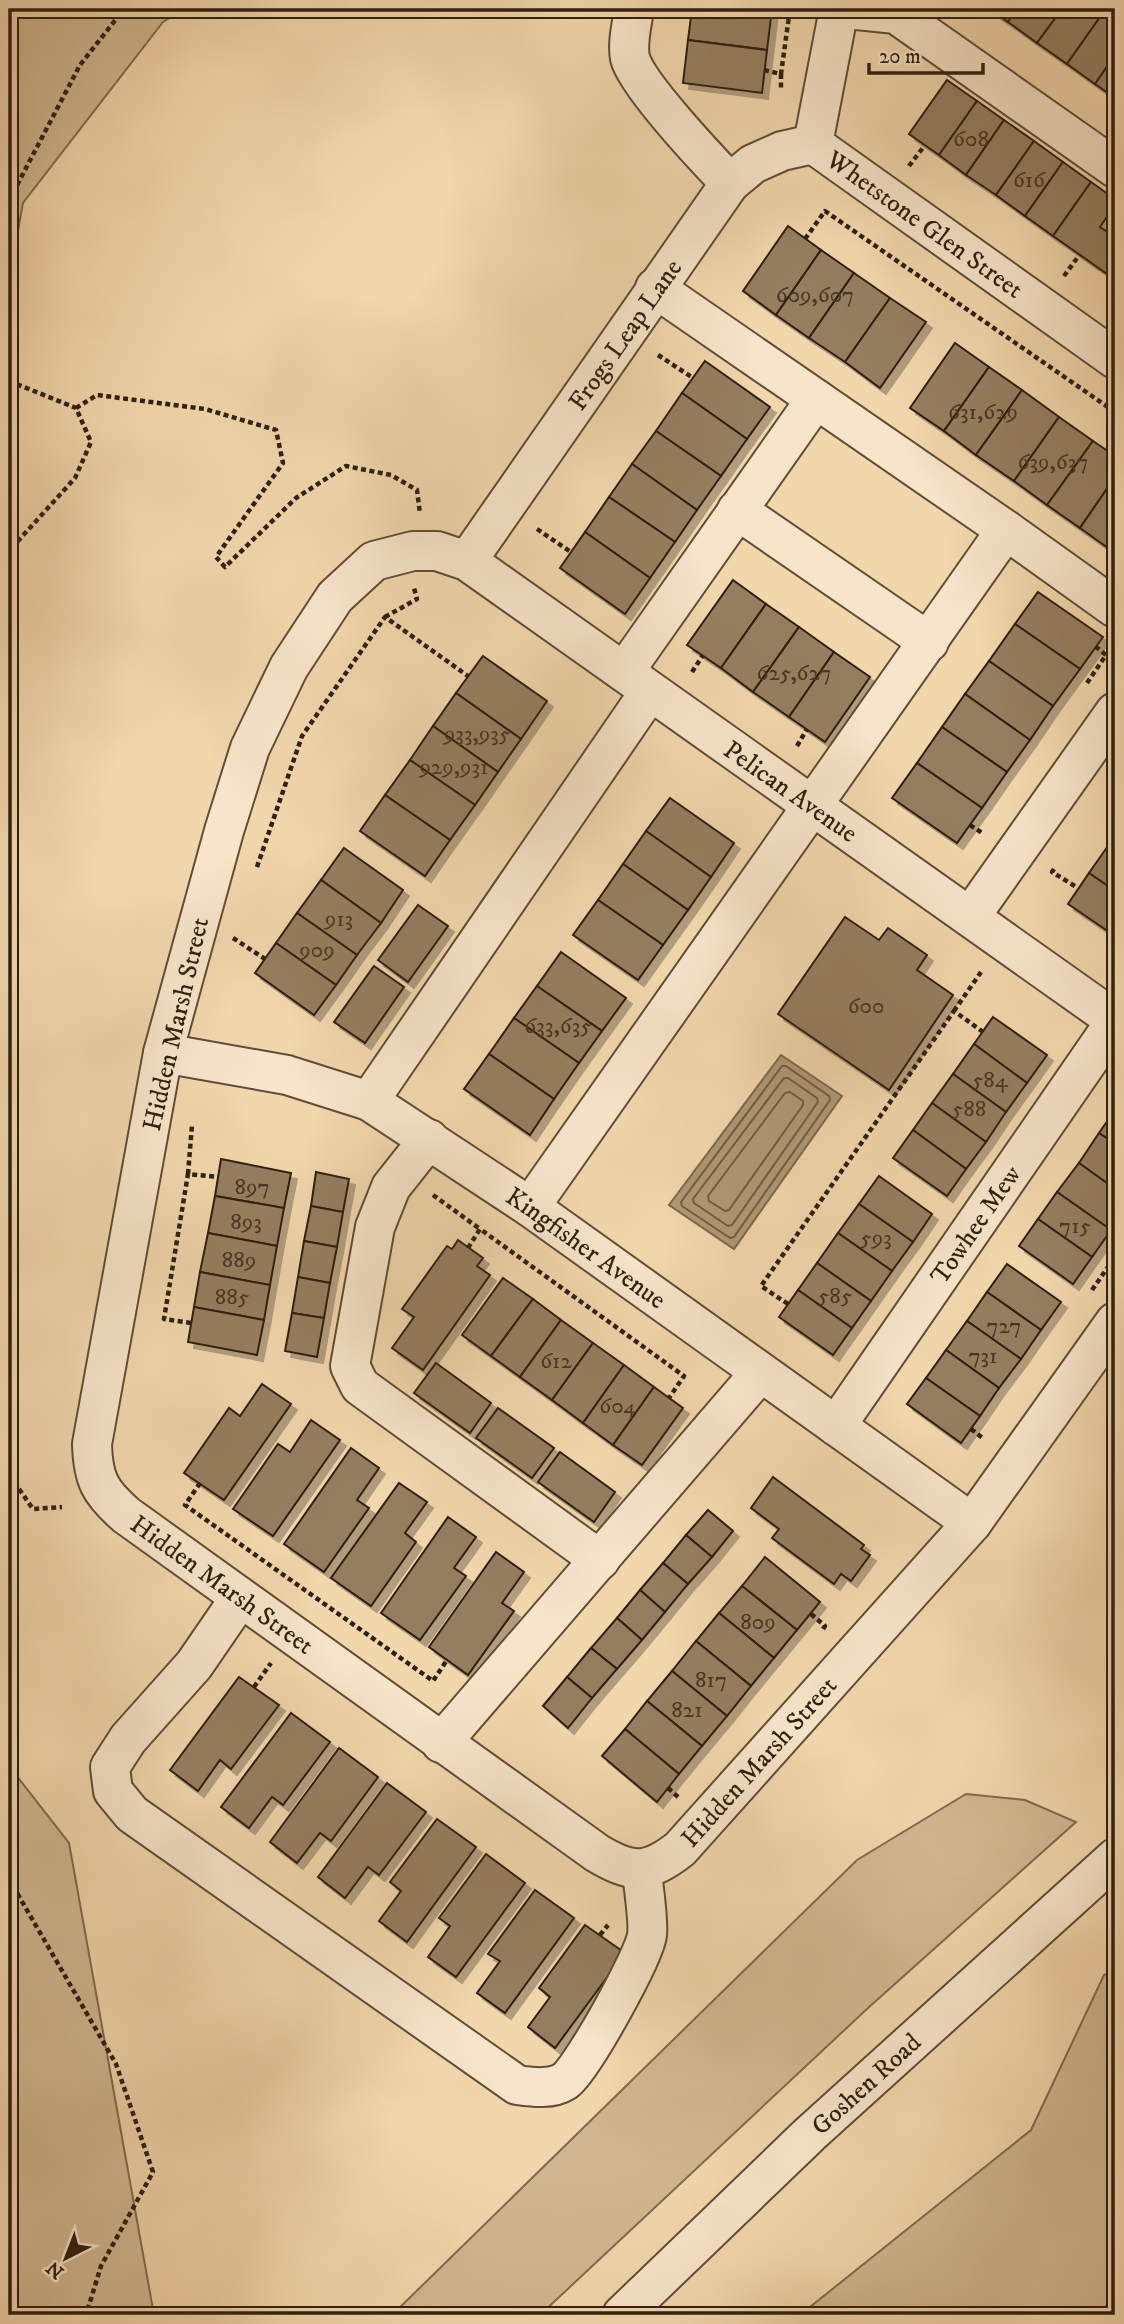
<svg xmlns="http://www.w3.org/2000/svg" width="1124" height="2324" viewBox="0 0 1124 2324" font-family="'IM FELL DW Pica',serif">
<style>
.green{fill:#d1b791;stroke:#806b4f;stroke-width:2}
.water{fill:#b09876;stroke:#7d684c;stroke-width:2}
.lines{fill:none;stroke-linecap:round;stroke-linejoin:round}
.shore{stroke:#705c42;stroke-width:2}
.stream{stroke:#7d684c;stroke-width:10}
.building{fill:#957e60;stroke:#301f0d;stroke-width:2;filter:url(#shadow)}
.minor-casing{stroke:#604d35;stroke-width:42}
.path{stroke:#301f0d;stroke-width:4.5;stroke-dasharray:5 3.5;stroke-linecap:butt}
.minor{stroke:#f7e4c9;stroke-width:38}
.labels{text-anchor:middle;stroke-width:5;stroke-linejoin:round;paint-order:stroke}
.number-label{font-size:23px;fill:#493722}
.street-label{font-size:26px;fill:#301f0d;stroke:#f7e4c9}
</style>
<defs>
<filter id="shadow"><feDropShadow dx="6" dy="6" stdDeviation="0" flood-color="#0004"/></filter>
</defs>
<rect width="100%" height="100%" fill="#f2d6ac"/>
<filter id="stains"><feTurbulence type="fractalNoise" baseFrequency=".00286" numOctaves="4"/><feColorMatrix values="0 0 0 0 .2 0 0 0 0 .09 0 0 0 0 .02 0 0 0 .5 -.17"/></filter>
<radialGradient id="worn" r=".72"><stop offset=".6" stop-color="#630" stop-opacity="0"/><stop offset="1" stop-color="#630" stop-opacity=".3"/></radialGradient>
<g class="green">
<path d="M9 9H184L163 22 23 203 9 281Z"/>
<path d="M9 1766 69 1843 154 2315H9Z"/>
<path d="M966 1794 1025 1800 1076 1822 868 2008 540 2315H392L857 1860Z"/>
<path d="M1115 1970V2315H800L1031 2130 1104 1975Z"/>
</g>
<path class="water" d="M781 1055 842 1096 734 1249 669 1205Z"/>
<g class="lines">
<g class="shore">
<path d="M782 1066H786L829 1096 830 1100 734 1237 730 1238 682 1206 681 1202Z"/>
<path d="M784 1078H788L817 1098 818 1102 732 1225 728 1226 694 1203 693 1199Z"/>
<path d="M790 1092 803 1101V1105L729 1210 725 1211 709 1201 708 1196 785 1093Z"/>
</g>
<path class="stream" d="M1104 2315 1115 2301"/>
</g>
<g class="building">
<path d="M692 9H772L767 50 688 40Z"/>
<path d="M989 9H1017L1008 22Z"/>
<path d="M1017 9H1062L1037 43 1008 22Z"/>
<path d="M1062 9 1105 10 1067 64 1037 43Z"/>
<path d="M1105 10 1115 17V55L1095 84 1067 64Z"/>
<path d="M688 40 767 50 762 93 683 83Z"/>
<path d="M1115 55V98L1095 84Z"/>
<path d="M947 80 977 101 939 155 909 134Z"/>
<path d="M977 101 1004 120 966 175 939 155Z"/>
<path d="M1004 120 1034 141 996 195 966 175Z"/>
<path d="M1034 141 1063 162 1025 216 996 195Z"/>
<path d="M1063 162 1091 182 1053 236 1025 216Z"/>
<path d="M1091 182 1115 199V205L1100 227 1115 237V261L1107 274 1053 236Z"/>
<path d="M788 226 821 250 776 315 743 291Z"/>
<path d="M821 250 854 273 809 338 776 315Z"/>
<path d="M854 273 890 298 845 362 809 338Z"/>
<path d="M890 298 926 322 880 388 845 362Z"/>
<path d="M955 343 989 367 944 431 910 408Z"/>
<path d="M705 361 770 407 747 439 682 393Z"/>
<path d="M989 367 1022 390 976 455 944 431Z"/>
<path d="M1022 390 1059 417 1014 481 976 455Z"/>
<path d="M682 393 747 439 721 476 656 431Z"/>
<path d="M1059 417 1093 441 1047 505 1014 481Z"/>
<path d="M656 431 721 476 697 510 632 464Z"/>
<path d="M1093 441 1115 456V477L1080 528 1047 505Z"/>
<path d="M632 464 697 510 675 542 609 497Z"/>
<path d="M1115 477V553L1080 528Z"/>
<path d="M609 497 675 542 650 578 585 532Z"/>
<path d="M585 532 650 578 625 614 560 568Z"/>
<path d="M733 580 766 604 721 668 687 645Z"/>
<path d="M1038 592 1103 637 1080 669 1015 624Z"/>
<path d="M766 604 799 627 753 692 721 668Z"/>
<path d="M1015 624 1080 669 1053 706 989 661Z"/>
<path d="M799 627 834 652 789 717 753 692Z"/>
<path d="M834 652 870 677 825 742 789 717Z"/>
<path d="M483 656 547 701 521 739 456 693Z"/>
<path d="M989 661 1053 706 1030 740 965 694Z"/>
<path d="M456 693 521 739 498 772 433 726Z"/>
<path d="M965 694 1030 740 1007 772 942 727Z"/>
<path d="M433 726 498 772 475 805 410 760Z"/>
<path d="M942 727 1007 772 982 808 917 763Z"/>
<path d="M410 760 475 805 450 840 385 795Z"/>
<path d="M917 763 982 808 957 843 892 798Z"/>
<path d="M385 795 450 840 425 876 360 831Z"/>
<path d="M670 798 734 843 711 877 646 831Z"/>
<path d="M646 831 711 877 688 910 623 864Z"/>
<path d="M1110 843 1115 846V891L1089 873Z"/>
<path d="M344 848 403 890 381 923 321 880Z"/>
<path d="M623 864 688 910 663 945 598 900Z"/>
<path d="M1089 873 1115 891V936L1068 904Z"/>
<path d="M321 880 381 923 357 955 297 913Z"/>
<path d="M598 900 663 945 638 980 573 935Z"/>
<path d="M418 905 448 926 408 982 378 960Z"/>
<path d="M297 913 357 955 336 985 276 943Z"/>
<path d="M845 917 879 940 888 928 927 955 917 970 953 995 889 1090 778 1014Z"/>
<path d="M276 943 336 985 314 1015 255 973Z"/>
<path d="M561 952 626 998 602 1031 537 986Z"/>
<path d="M374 966 404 987 365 1043 334 1022Z"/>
<path d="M537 986 602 1031 579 1063 514 1018Z"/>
<path d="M993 1017 1047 1055 1027 1083 974 1044Z"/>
<path d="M514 1018 579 1063 554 1099 489 1054Z"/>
<path d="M974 1044 1027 1083 1006 1112 953 1074Z"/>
<path d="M489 1054 554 1099 530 1135 464 1089Z"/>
<path d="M953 1074 1006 1112 986 1142 932 1103Z"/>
<path d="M932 1103 986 1142 966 1169 913 1130Z"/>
<path d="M1115 1110V1144L1099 1133Z"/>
<path d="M913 1130 966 1169 947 1196 893 1158Z"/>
<path d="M1099 1133 1115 1144V1189L1079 1163Z"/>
<path d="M221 1159 291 1173 284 1208 215 1196Z"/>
<path d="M1079 1163 1115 1189V1225L1111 1230 1057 1192Z"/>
<path d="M316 1172 349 1179 343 1212 311 1206Z"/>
<path d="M879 1176 932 1214 913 1242 859 1204Z"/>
<path d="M1057 1192 1111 1230 1092 1257 1038 1219Z"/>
<path d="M215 1196 284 1208 277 1246 208 1233Z"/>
<path d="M859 1204 913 1242 892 1271 838 1233Z"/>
<path d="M311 1206 343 1212 337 1247 304 1241Z"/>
<path d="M1038 1219 1092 1257 1073 1284 1019 1246Z"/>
<path d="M208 1233 277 1246 270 1285 200 1272Z"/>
<path d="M838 1233 892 1271 871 1301 817 1263Z"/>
<path d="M458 1240 483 1258 477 1266 490 1275 423 1370 392 1348 414 1317 402 1309 447 1246 452 1249Z"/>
<path d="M304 1241 337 1247 330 1283 298 1277Z"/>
<path d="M817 1263 871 1301 852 1328 798 1290Z"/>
<path d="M1007 1264 1061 1302 1041 1330 987 1292Z"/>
<path d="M200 1272 270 1285 264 1320 194 1307Z"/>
<path d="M298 1277 330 1283 324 1318 292 1313Z"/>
<path d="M503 1278 533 1299 491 1356 462 1335Z"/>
<path d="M798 1290 852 1328 833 1355 779 1317Z"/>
<path d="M987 1292 1041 1330 1021 1359 967 1321Z"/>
<path d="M533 1299 561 1320 520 1377 491 1356Z"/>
<path d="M194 1307 264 1320 257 1355 188 1342Z"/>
<path d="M292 1313 324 1318 317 1357 285 1351Z"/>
<path d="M561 1320 593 1343 552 1400 520 1377Z"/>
<path d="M967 1321 1021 1359 999 1388 946 1350Z"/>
<path d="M593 1343 624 1365 583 1423 552 1400Z"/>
<path d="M946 1350 999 1388 980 1416 926 1378Z"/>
<path d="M436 1363 491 1403 470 1433 414 1393Z"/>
<path d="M624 1365 654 1387 613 1445 583 1423Z"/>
<path d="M926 1378 980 1416 961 1443 907 1404Z"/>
<path d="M262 1384 291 1404 224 1500 184 1473 229 1408 240 1416Z"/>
<path d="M654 1387 683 1408 642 1465 613 1445Z"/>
<path d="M498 1408 554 1448 532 1478 476 1438Z"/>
<path d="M311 1420 340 1440 273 1536 233 1509 278 1444 290 1452Z"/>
<path d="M351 1448 379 1468 357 1500 369 1508 324 1572 284 1544Z"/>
<path d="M560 1452 615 1492 594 1522 538 1482Z"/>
<path d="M773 1477 864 1545 861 1549 870 1555 851 1581 841 1574 834 1584 772 1538 779 1529 751 1508Z"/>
<path d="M399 1483 427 1502 405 1533 416 1542 371 1606 331 1578Z"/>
<path d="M708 1510 733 1531 712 1557 686 1535Z"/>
<path d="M448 1517 476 1537 454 1568 466 1576 420 1640 381 1613Z"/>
<path d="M686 1535 712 1557 688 1584 663 1563Z"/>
<path d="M496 1552 524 1572 502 1603 514 1611 468 1675 429 1647Z"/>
<path d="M765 1557 820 1602 797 1630 742 1586Z"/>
<path d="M663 1563 688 1584 665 1612 640 1590Z"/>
<path d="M742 1586 797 1630 774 1658 719 1613Z"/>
<path d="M640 1590 665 1612 642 1640 617 1618Z"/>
<path d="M719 1613 774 1658 751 1686 696 1641Z"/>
<path d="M617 1618 642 1640 617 1669 591 1648Z"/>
<path d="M696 1641 751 1686 727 1716 672 1671Z"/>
<path d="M591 1648 617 1669 592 1698 567 1677Z"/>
<path d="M672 1671 727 1716 702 1746 647 1701Z"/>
<path d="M239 1677 279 1705 231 1769 220 1760 198 1791 170 1770Z"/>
<path d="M567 1677 592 1698 568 1728 543 1706Z"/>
<path d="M647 1701 702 1746 679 1774 625 1729Z"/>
<path d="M291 1713 330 1742 283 1805 272 1797 249 1828 221 1807Z"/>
<path d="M625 1729 679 1774 657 1802 602 1756Z"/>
<path d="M339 1748 378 1777 331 1841 320 1833 297 1863 270 1842Z"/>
<path d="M387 1783 426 1812 379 1875 368 1867 345 1898 318 1877Z"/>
<path d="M437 1819 476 1847 407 1942 379 1921 401 1891 390 1882Z"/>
<path d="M486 1854 525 1883 456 1977 428 1957 450 1926 439 1918Z"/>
<path d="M535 1890 574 1918 505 2013 477 1993 500 1961 488 1954Z"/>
<path d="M585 1925 625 1953 555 2048 528 2027 550 1997 539 1988Z"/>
</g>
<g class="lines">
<g class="minor-casing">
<g id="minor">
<path d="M634 9C632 24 627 43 630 58 637 85 708 160 730 183"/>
<path id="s1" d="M839 9 813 144 1115 359"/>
<path d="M847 9 896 14 1115 168"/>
<path d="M655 288 1006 530 1115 608"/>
<path d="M737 510 929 642"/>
<path id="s2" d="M467 561 730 183 753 164 782 151 813 144"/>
<path d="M624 672 816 399"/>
<path d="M970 917 1115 712"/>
<path id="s3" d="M1115 1020 467 561 437 551H413L374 561 335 597 289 667 250 748 224 831 163 1053 92 1444C93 1480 100 1492 126 1515L597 1853C632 1874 648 1874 680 1849L972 1523 1115 1322"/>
<path id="s4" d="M163 1053 287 1075 369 1101 530 1207 972 1523"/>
<path d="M369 1101 650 691"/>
<path d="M429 1139 391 1187 375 1227 350 1366 360 1386 600 1560"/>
<path d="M530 1207 1006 530"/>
<path id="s5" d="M836 1426 1115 1022"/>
<path d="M240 1598 194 1665 128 1739 110 1767 113 1791 132 1814 517 2085C532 2087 551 2090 565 2081 582 2069 644 1957 647 1935 649 1920 643 1886 642 1870"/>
<path d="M441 1743 760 1373"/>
<path id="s6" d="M622 2315 810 2134 1115 1858"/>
</g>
</g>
<g class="path">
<path d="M764 70 781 74 790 9"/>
<path d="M781 74V90"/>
<path d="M909 166 925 145"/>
<path d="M9 209 15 189 80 65 124 9"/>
<path d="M805 239 825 211 1115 412"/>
<path d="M1064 276 1080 254"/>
<path d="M658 355 693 378"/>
<path d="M9 381 76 408 91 442 75 478 9 551"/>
<path d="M76 408 97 395 205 409 276 430 283 463 216 557 225 567 296 498 346 466 391 475 417 490 420 514"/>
<path d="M537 529 571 552"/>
<path d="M385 617 417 599 414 588"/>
<path d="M692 672 703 655"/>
<path d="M1087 683 1106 655 1096 647"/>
<path d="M797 746 807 729"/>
<path d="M970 825 982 833 983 831"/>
<path d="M257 867 302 736 385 617 468 676"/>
<path d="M1054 869 1052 872 1078 888"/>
<path d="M233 938 265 959"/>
<path d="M954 1011 981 972"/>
<path d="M188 1174 192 1125"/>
<path d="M433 1195 480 1229"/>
<path d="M468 1248 480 1229 684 1376 669 1398"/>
<path d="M1092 1290 1115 1257"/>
<path d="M788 1304 761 1286 954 1011 983 1032"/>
<path d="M191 1323 164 1319 188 1174 218 1177"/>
<path d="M971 1429 984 1439"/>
<path d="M9 1431 13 1445 17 1486 33 1509 62 1507"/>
<path d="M200 1483 185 1505 433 1681 447 1660"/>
<path d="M811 1614 825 1626 823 1629"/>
<path d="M254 1687 271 1663"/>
<path d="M668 1788 678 1797"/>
<path d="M9 1879 116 2064 153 2172 101 2266 86 2315"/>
<path d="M600 1935 608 1925"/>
</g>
<use href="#minor" class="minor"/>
</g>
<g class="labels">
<g class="number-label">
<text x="971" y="146">608</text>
<text x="1029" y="187">616</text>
<text x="815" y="302">609,607</text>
<text x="983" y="419">631,629</text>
<text x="1053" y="469">639,637</text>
<text x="794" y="680">625,627</text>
<text x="477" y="741">933,935</text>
<text x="454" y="774">929,931</text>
<text x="339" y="926">913</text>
<text x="317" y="957">909</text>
<text x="866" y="1013">600</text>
<text x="558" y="1033">633,635</text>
<text x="990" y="1087">584</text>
<text x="969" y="1116">588</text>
<text x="252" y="1194">897</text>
<text x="246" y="1229">893</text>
<text x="1075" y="1233">715</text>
<text x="876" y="1245">593</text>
<text x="239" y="1267">889</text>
<text x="835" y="1303">585</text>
<text x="232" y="1304">885</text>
<text x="1004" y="1333">727</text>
<text x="983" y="1363">731</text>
<text x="556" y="1368">612</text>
<text x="618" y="1413">604</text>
<text x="758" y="1629">809</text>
<text x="711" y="1687">817</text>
<text x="687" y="1717">821</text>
</g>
<g class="street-label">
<text dy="9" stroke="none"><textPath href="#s1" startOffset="275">Whetstone Glen Street</textPath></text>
<text dy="9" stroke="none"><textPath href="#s2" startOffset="276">Frogs Leap Lane</textPath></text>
<text transform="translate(791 791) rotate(35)" y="9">Pelican Avenue</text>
<text transform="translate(175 1024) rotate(-77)" y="9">Hidden Marsh Street</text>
<text dy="9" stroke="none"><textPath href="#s5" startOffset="245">Towhee Mew</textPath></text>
<text dy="9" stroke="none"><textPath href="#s4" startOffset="474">Kingfisher Avenue</textPath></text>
<text dy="9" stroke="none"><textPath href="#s3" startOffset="2032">Hidden Marsh Street</textPath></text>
<text dy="9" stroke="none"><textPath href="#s3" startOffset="2702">Hidden Marsh Street</textPath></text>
<text dy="9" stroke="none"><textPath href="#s6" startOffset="336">Goshen Road</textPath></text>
</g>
</g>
<rect width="1124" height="2324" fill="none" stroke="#f2d6ac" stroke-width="35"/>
<rect x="10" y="10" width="1103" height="2303" fill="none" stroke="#301f0d" stroke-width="3.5"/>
<rect x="18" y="18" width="1089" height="2289" fill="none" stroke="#301f0d" stroke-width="2"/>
<g transform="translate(66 2258) rotate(222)" stroke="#f7e4c9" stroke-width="5" paint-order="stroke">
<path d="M0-5L12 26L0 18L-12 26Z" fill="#301f0d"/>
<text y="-10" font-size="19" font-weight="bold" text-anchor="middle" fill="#301f0d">N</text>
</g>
<path d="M869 63v10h114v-10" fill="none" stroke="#301f0d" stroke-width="3.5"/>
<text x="879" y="63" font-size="21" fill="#301f0d" stroke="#f7e4c9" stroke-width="5" paint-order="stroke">20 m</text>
<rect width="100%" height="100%" filter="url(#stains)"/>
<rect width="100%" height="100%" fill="url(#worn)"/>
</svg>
